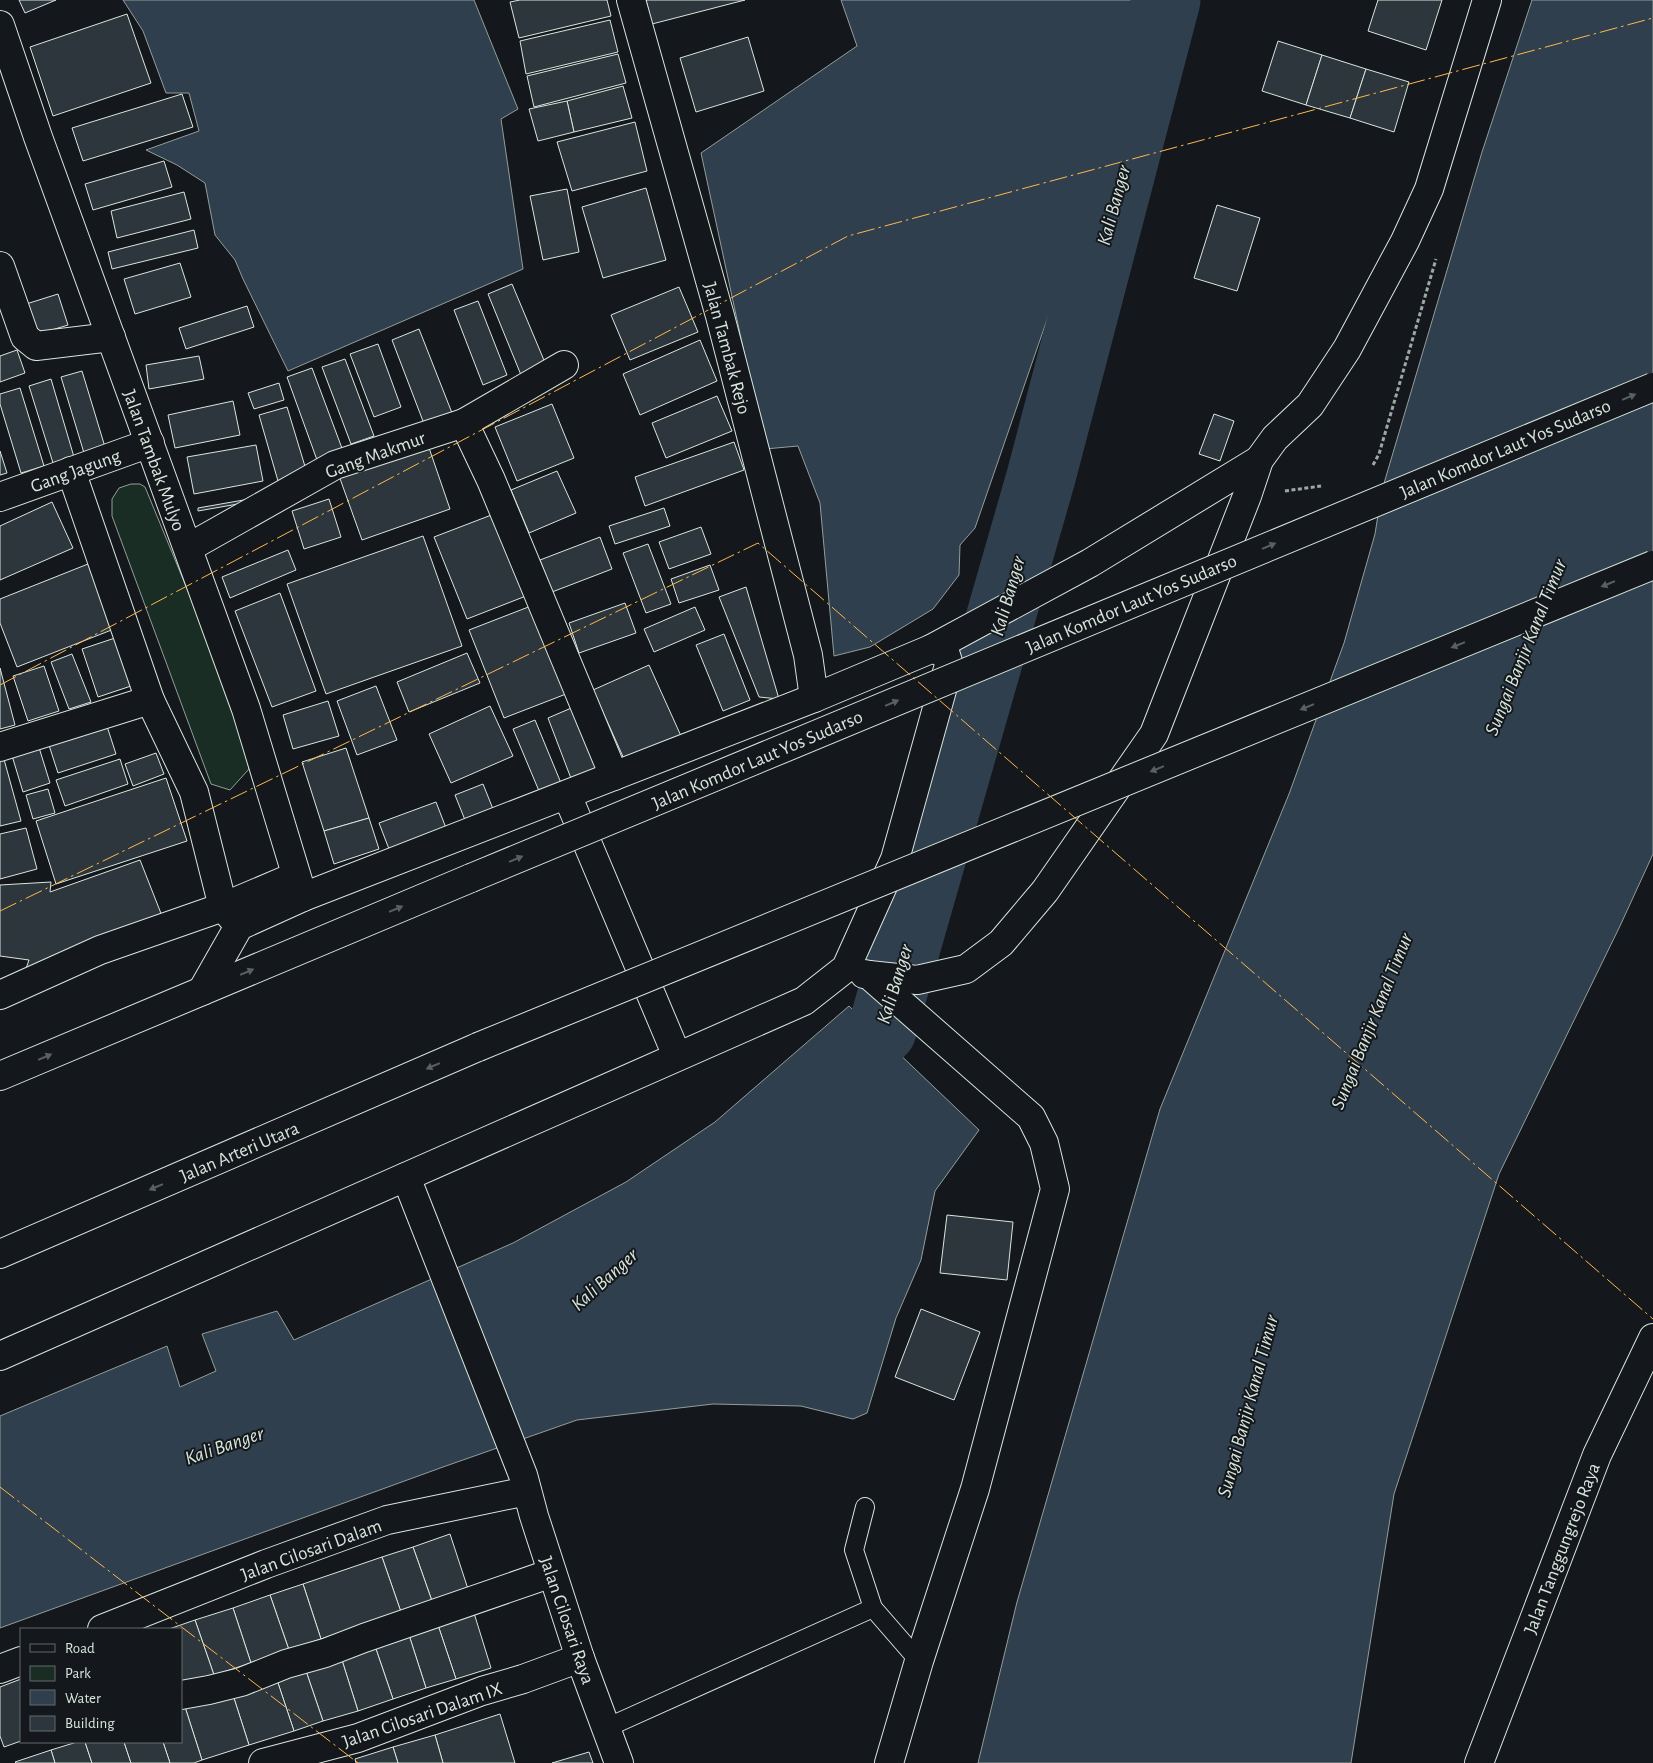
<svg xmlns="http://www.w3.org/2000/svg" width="1653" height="1763" viewBox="0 0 1653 1763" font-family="'Alegreya Sans',sans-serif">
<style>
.green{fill:#1a2d24;stroke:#939e99}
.water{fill:#2f3f4d;stroke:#939e99}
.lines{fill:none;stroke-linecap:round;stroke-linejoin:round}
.river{stroke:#2f3f4d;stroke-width:69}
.building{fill:#2c363c;stroke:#d8e6dc}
.service-casing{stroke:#d8e6dc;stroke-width:20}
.minor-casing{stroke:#d8e6dc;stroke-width:30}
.trunk-casing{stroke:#d8e6dc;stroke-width:30}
.path{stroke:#9da8a2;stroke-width:3;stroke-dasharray:4 2.5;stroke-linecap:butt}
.service{stroke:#14181c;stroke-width:18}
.minor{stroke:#14181c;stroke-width:28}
.trunk{stroke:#14181c;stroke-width:28}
.trunk-bridge-casing{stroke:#d8e6dc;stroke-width:30;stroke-linecap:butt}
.trunk-bridge{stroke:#14181c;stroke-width:28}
.power{stroke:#ffb74d;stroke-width:1;stroke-dasharray:18 4 2.5 4;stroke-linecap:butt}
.oneway{fill:#59605f}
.labels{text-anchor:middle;stroke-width:4;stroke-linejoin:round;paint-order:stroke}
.street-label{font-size:19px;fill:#d8e6dc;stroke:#14181c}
.water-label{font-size:20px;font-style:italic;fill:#d8e6dc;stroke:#14181c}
</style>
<rect width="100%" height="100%" fill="#14181c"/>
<path class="green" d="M131 484H140L145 487 223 676 245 746 249 769 230 790 211 784 112 516V499L119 488Z"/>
<g class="water">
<path d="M123 0H474L518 109 501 119 523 269 288 371 243 279 235 260 215 235 205 183 177 165 146 150 199 131 189 93H166L143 31Z"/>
<path d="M841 0H1137L1078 230 975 528 960 545 959 575 933 609 870 647 834 656 820 503 798 446 765 449 701 153 857 46Z"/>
<path d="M1532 0H1653V854L1620 926 1499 1174 1394 1494 1351 1763H978L1017 1602 1160 1109 1289 794 1344 643 1375 534 1382 490 1482 152Z"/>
<path d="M849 1006 979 1130 935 1191 921 1260 896 1318 867 1413 853 1419 801 1406 713 1404 577 1420 443 1467 0 1628V1416L167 1346 180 1387 216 1371 202 1334 277 1311 294 1340 513 1243 626 1182 715 1122Z"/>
</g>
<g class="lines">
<path class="river" d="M808 1096 882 1030 1041 477 1166 0"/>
</g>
<g class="building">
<path d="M19 0H56L25 13Z"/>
<path d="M520 0H607L611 16 519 38 510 2Z"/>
<path d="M646 0H745L652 24Z"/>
<path d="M1378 0H1442L1426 50 1368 31Z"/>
<path d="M127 14 151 83 53 116 30 47Z"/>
<path d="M610 20 618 52 526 74 520 41Z"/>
<path d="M748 37 764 91 696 112 680 58Z"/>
<path d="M1278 41 1322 55 1306 105 1262 91Z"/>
<path d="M618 54 626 83 534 107 527 76Z"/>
<path d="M1322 55 1366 69 1350 118 1306 105Z"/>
<path d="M1366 69 1409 82 1394 132 1350 118Z"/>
<path d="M623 86 632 118 574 132 567 101Z"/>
<path d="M182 94 193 127 83 161 72 128Z"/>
<path d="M567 101 574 132 538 141 529 109Z"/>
<path d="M635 122 647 171 572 191 557 142Z"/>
<path d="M164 161 172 187 93 210 85 184Z"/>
<path d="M646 188 666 260 603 278 582 207Z"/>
<path d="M567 189 579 252 543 260 530 196Z"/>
<path d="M184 192 191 219 117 238 111 211Z"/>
<path d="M1217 205 1260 218 1237 291 1194 278Z"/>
<path d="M194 230 198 248 112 269 108 252Z"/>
<path d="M180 263 191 297 135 314 124 279Z"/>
<path d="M512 284 546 365 521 375 488 294Z"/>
<path d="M679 287 698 332 630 360 611 315Z"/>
<path d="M58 294 68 325 32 336 23 305Z"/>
<path d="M478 301 507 375 483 385 454 310Z"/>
<path d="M247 306 254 327 186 349 179 328Z"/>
<path d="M419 329 454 418 426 429 392 340Z"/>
<path d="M700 340 717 381 640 415 623 374Z"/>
<path d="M378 344 401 407 374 417 350 354Z"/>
<path d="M17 350 25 373 0 382V356Z"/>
<path d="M199 356 204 379 149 389 146 365Z"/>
<path d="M345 359 374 436 351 444 322 367Z"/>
<path d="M312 368 343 451 317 460 287 377Z"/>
<path d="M82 371 105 447 84 453 61 377Z"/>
<path d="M51 379 74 457 53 463 29 386Z"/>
<path d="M279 383 284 400 254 409 248 393Z"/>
<path d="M20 388 44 466 21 473 0 404V394Z"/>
<path d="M717 396 732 431 666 458 652 423Z"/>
<path d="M233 401 240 435 175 448 168 415Z"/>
<path d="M552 404 574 458 517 481 495 427Z"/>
<path d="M287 407 307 473 278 481 259 415Z"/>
<path d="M1214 414 1234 421 1220 461 1199 454Z"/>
<path d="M427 442 450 509 362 540 338 473Z"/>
<path d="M734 442 744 470 645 506 635 477Z"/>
<path d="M256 445 263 481 194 494 187 457Z"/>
<path d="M0 451 7 473 0 475Z"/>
<path d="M557 471 576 513 529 533 511 490Z"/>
<path d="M255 498V501L198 511V508Z"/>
<path d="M329 499 341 537 304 549 292 511Z"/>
<path d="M52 502 73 548 0 580V526Z"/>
<path d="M664 508 670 526 615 544 609 526Z"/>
<path d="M494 514 526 596 467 619 434 537Z"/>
<path d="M701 527 711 554 669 569 659 542Z"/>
<path d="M423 536 462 646 326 694 287 584Z"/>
<path d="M600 537 612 569 552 592 540 560Z"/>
<path d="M648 544 671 604 646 613 623 553Z"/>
<path d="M288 550 296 570 230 598 222 577Z"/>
<path d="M88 564 114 629 17 667 0 623V599Z"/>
<path d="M710 565 719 590 679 603 671 579Z"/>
<path d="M746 587 779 699 759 697 719 597Z"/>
<path d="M280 593 316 691 272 707 235 611Z"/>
<path d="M625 603 636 633 579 653 569 623Z"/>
<path d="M531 606 566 694 504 718 469 630Z"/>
<path d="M695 607 705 630 654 652 644 629Z"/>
<path d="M724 634 750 700 723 711 696 645Z"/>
<path d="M121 636 137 684 98 697 82 649Z"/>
<path d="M467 653 480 683 409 712 397 682Z"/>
<path d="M72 654 91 702 69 709 51 662Z"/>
<path d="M649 665 681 736 625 761 593 690Z"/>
<path d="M44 666 59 711 28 721 13 676Z"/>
<path d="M0 668 15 725 0 729Z"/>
<path d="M376 686 397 740 357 755 337 701Z"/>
<path d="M328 701 339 736 293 749 283 715Z"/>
<path d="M490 706 513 756 451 783 429 734Z"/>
<path d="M576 706 601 770 572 781 548 718Z"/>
<path d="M105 720 116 754 58 773 47 739Z"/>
<path d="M535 720 561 783 539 791 513 729Z"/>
<path d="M37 741 50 783 23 792 10 749Z"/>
<path d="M346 748 369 818 324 831 302 762Z"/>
<path d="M0 752H2L21 821 0 826Z"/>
<path d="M156 753 164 774 133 786 125 764Z"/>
<path d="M120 759 128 784 65 806 56 780Z"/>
<path d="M166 778 187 841 56 884 36 821Z"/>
<path d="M483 784 493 809 465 820 455 795Z"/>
<path d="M48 789 55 813 33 819 26 795Z"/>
<path d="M436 802 446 828 389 849 379 823Z"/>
<path d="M369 818 379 849 334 864 324 831Z"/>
<path d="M26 828 37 869 0 879V834Z"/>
<path d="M140 860 164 921 24 974 29 960 0 956V885L51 882 50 892Z"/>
<path d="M947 1215 1013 1222 1007 1280 940 1273Z"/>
<path d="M921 1309 980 1332 954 1400 895 1377Z"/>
<path d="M450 1534 468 1589 432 1601 413 1547Z"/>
<path d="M413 1547 432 1601 401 1612 382 1557Z"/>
<path d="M382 1557 401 1612 321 1639 303 1584Z"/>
<path d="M303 1584 321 1639 289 1650 270 1595Z"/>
<path d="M270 1595 289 1650 251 1663 233 1608Z"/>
<path d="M233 1608 251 1663 214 1675 195 1620Z"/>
<path d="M474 1613 491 1668 456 1679 438 1625Z"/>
<path d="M195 1620 214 1675 181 1686V1629H169Z"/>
<path d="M438 1625 456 1679 426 1688 409 1635Z"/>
<path d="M409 1635 426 1688 393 1699 375 1646Z"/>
<path d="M375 1646 393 1699 358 1711 341 1657Z"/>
<path d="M341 1657 358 1711 323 1721 305 1668Z"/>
<path d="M305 1668 323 1721 294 1731 276 1677Z"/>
<path d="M276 1677 294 1731 249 1745 232 1692Z"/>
<path d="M21 1679V1741L4 1747 0 1736V1687Z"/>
<path d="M232 1692 249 1745 202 1760 185 1707Z"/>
<path d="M185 1707 202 1760 194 1763H170L163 1742H181V1708Z"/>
<path d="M500 1714 515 1763H443L435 1735Z"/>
<path d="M435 1735 443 1763H398L393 1747Z"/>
<path d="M77 1742H85L92 1763H55L51 1750Z"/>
<path d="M85 1742H124L131 1763H92Z"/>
<path d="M124 1742H163L170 1763H131Z"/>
<path d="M393 1747 398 1763H356L355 1759Z"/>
<path d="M51 1750 55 1763H16L15 1762Z"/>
<path d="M589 1752 593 1763H552Z"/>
</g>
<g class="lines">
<g class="service-casing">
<g id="service">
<path d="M865 1507 854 1550 873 1608 919 1661"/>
<path d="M606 1728 873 1608"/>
</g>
</g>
<g class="minor-casing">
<g id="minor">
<path d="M631 0 720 316 808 655 814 698"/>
<path d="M0 25 38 137 246 709 303 897"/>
<path d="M0 266 25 337 36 346 111 337"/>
<path d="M464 423 491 480 614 776"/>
<path d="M71 471 150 700 194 792 223 907 239 926"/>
<path d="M0 497 150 443"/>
<path d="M188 548 335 465 464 423 564 365"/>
<path d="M931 649 1090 563 1259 460"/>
<path d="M0 747 150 700"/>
<path d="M567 795 677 1056"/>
<path d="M864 974 869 975 1031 1117 1044 1143 1055 1189 975 1489 919 1661 889 1763"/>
<path d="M869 975 917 980 966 969 1001 943 1045 891 1154 734 1247 496 1259 460 1275 438 1310 405 1347 349 1405 241 1429 189 1487 0"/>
<path d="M0 995 100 950 223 907 296 876"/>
<path d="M406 1177 523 1475 534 1516 580 1658 619 1763"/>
<path d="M102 1629 266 1564 387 1520 527 1491"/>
<path d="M0 1669 21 1661"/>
<path d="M181 1695 209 1690 241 1682 286 1664 325 1653 364 1638 552 1573"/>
<path d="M263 1763 358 1738 482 1691 523 1679 580 1658"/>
<path d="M1479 1763 1597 1455 1653 1338"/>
</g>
</g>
<g class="trunk-casing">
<g id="trunk">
<path d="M0 1076 471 878"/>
<path d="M0 1254 478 1047"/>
<path d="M0 1356 804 1001 846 968 895 859 949 665 945 652 931 649 814 698 303 897 239 926 202 991"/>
</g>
</g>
<g class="path">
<path d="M1373 465 1379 454 1436 259"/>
<path d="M1285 491 1321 486"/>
</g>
<use href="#service" class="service"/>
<use href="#minor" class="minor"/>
<use href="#trunk" class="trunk"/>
<g class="trunk-bridge-casing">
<g id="trunk-bridge">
<path d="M471 878 1653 387"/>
<path d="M478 1047 1653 565"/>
</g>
</g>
<use href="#trunk-bridge" class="trunk-bridge"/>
<g class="power">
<path d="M0 685 848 236 1653 18"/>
<path d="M0 911 758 543 1653 1319"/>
<path d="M0 1487 358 1763"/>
</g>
</g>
<defs><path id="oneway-solid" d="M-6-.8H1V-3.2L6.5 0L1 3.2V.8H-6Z" transform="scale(1.25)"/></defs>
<g class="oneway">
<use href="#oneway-solid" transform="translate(1629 397) rotate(-23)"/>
<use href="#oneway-solid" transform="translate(1269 546) rotate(-23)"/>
<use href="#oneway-solid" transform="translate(1608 584) rotate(158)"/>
<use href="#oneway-solid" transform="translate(1458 645) rotate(158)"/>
<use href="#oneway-solid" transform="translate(892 703) rotate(-23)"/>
<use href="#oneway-solid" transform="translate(1307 707) rotate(158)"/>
<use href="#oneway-solid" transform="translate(1157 769) rotate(158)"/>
<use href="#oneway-solid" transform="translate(516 859) rotate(-23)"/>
<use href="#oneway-solid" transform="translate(396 909) rotate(-23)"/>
<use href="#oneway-solid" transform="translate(247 972) rotate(-23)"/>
<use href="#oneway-solid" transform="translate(45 1057) rotate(-23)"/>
<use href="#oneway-solid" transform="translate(433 1066) rotate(157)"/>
<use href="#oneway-solid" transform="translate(156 1187) rotate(157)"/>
</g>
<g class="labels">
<g class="street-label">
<text transform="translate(728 348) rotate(75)" y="7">Jalan Tambak Rejo</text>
<text transform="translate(1505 448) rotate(-23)" y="7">Jalan Komdor Laut Yos Sudarso</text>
<text transform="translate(375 454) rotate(-20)" y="7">Gang Makmur</text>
<text transform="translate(155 460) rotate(70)" y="7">Jalan Tambak Mulyo</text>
<text transform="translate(75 470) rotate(-20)" y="7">Gang Jagung</text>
<text transform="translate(1131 603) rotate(-23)" y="7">Jalan Komdor Laut Yos Sudarso</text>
<text transform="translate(757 759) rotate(-23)" y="7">Jalan Komdor Laut Yos Sudarso</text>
<text transform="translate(239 1151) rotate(-23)" y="7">Jalan Arteri Utara</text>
<text transform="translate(1561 1548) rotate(-69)" y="7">Jalan Tanggungrejo Raya</text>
<text transform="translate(311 1549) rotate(-20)" y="7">Jalan Cilosari Dalam</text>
<text transform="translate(568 1620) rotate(71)" y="7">Jalan Cilosari Raya</text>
<text transform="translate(422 1714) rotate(-19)" y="7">Jalan Cilosari Dalam IX</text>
</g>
<g class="water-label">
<text transform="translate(1113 205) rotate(-75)" y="7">Kali Banger</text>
<text transform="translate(1007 596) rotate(-74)" y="7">Kali Banger</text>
<text transform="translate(1525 647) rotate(-68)" y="7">Sungai Banjir Kanal Timur</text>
<text transform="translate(894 984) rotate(-73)" y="7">Kali Banger</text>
<text transform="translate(1371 1021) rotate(-68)" y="7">Sungai Banjir Kanal Timur</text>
<text transform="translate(604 1279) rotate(-42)" y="7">Kali Banger</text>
<text transform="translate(1247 1406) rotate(-75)" y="7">Sungai Banjir Kanal Timur</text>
<text transform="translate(224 1445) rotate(-19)" y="7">Kali Banger</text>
</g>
</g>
<rect x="20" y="1628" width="162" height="115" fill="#14181c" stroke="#626a69"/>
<rect x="30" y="1644" width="25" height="8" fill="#14181c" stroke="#626a69"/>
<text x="65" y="1653" font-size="15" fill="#d8e6dc">Road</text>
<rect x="30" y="1666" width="25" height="15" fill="#1a2d24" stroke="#626a69"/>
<text x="65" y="1678" font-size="15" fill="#d8e6dc">Park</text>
<rect x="30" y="1690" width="25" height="15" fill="#2f3f4d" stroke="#626a69"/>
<text x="65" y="1703" font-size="15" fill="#d8e6dc">Water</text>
<rect x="30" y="1716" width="25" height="15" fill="#2c363c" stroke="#626a69"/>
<text x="65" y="1728" font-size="15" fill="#d8e6dc">Building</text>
</svg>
